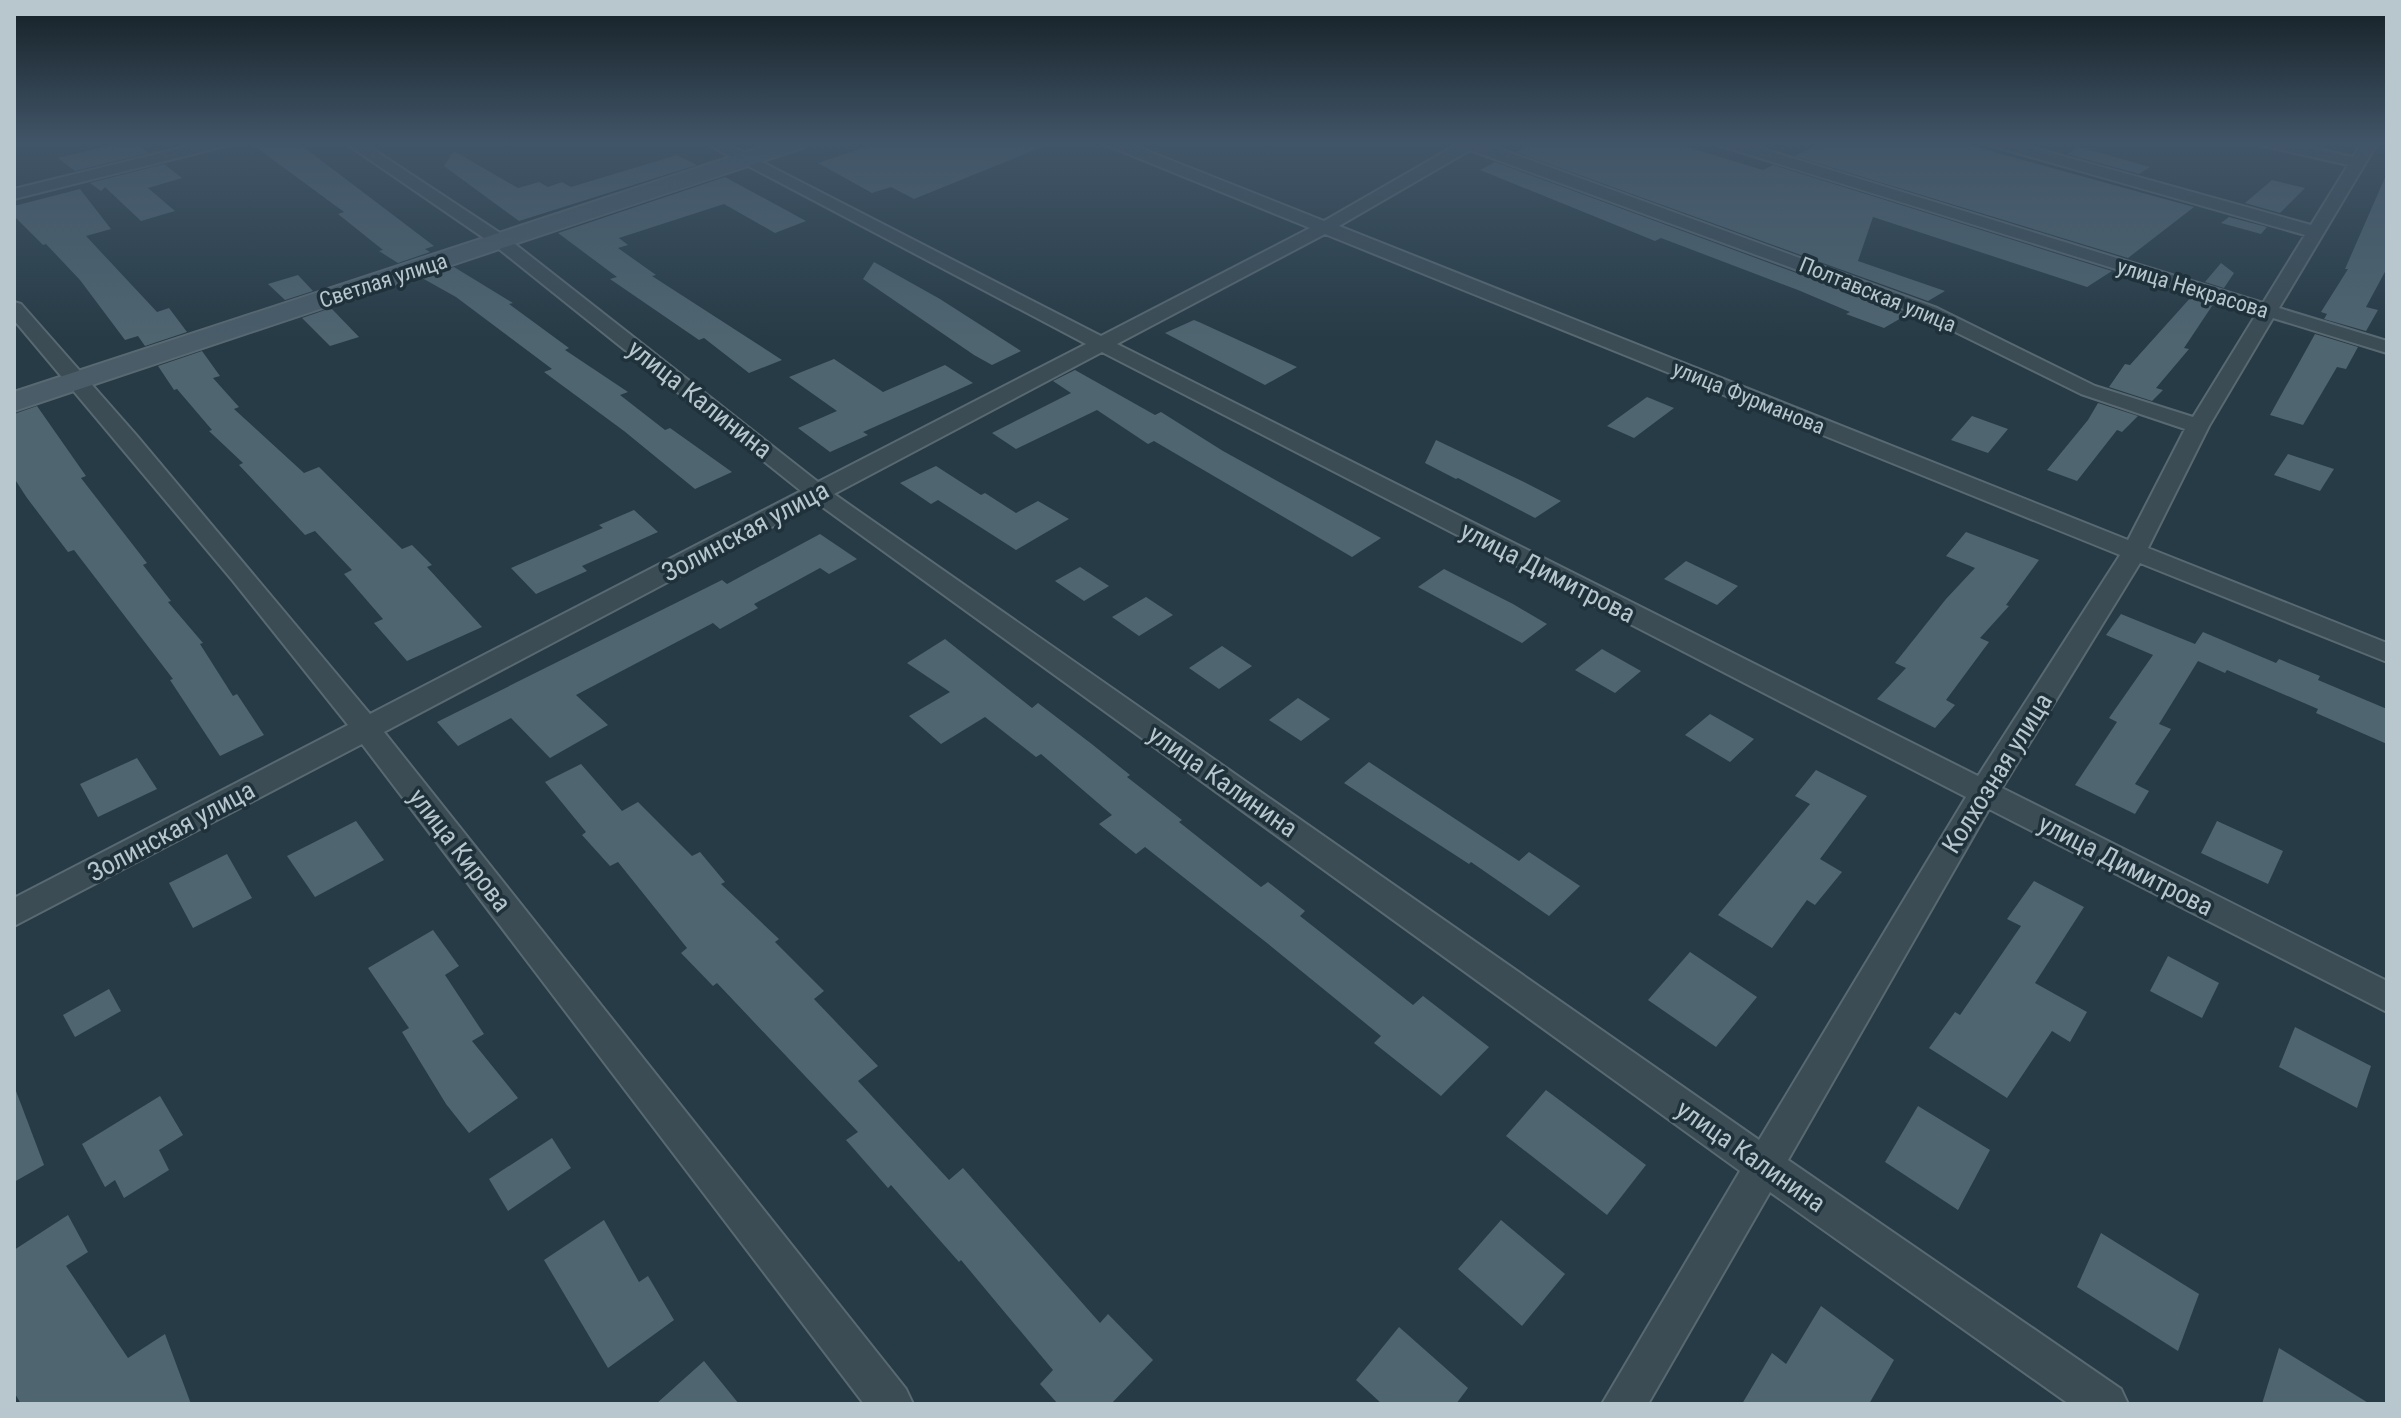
<svg xmlns="http://www.w3.org/2000/svg" width="2401" height="1418" viewBox="0 0 2401 1418" font-family="'Roboto Condensed',sans-serif">
<style>
.building{fill:#4f6570}
.lines{fill:none;stroke-linecap:round;stroke-linejoin:round}
.minor-casing{stroke:#596972;stroke-width:4}
.secondary-casing{stroke:#596972;stroke-width:4}
.minor{fill:#3b4c55;fill-rule:evenodd}
.secondary{fill:#495c68;fill-rule:evenodd}
.labels{text-anchor:middle;stroke-width:7;stroke-linejoin:round;paint-order:stroke}
.far-street-label{font-size:22px;fill:#b8c6ce;stroke:#1f313a}
.street-label{font-size:26px;fill:#b8c6ce;stroke:#1f313a}
</style>
<rect width="100%" height="100%" fill="#263b45"/>
<g class="building">
<path d="M123 142H135L149 153 75 171 58 158Z"/>
<path d="M249 142H297L434 246 425 249 430 252 398 263 379 251 383 250 338 214 344 212Z"/>
<path d="M880 142H1052V143L914 199 891 187 872 193 818 163Z"/>
<path d="M1535 142H1671L1763 170 1773 165 2112 271 2087 287 1873 217 1858 261 1945 291 1928 301 1516 152Z"/>
<path d="M1824 142H1958L2194 207 2128 258 1794 156Z"/>
<path d="M2079 147 2150 167 2139 174 2067 154Z"/>
<path d="M454 151 518 188 539 182 548 187 562 182 571 187 677 155 697 165 519 221 444 166Z"/>
<path d="M1495 162 1908 314 1884 328 1846 314 1850 312 1798 290 1661 238 1655 241 1480 170Z"/>
<path d="M164 164 182 178 148 188 175 211 141 221 105 187 101 191 90 183Z"/>
<path d="M2387 173V268L2366 307 2378 310 2366 331 2324 319 2327 314 2321 312 2348 269H2345Z"/>
<path d="M725 177 806 221 775 233 724 204 619 238 628 245 618 248 656 275 652 276 782 360 749 373 704 338 699 340 610 279 617 277 558 233Z"/>
<path d="M2272 180 2305 188 2280 213 2245 203Z"/>
<path d="M80 189 111 229 86 236 157 312 169 308 187 332 145 346 138 336 125 340 80 280 46 244 43 245 14 216V206Z"/>
<path d="M2229 217 2267 227 2261 234 2221 223Z"/>
<path d="M874 262 940 299 1021 351 992 365 974 355 863 279Z"/>
<path d="M2221 263 2234 273 2224 288 2205 282Z"/>
<path d="M454 267 513 303 509 304 569 348 565 350 628 392 620 395 665 430 670 428 732 472 695 489 624 431 544 372 552 369 456 297 422 278Z"/>
<path d="M298 275 313 291 285 300 268 284Z"/>
<path d="M2192 296 2214 303 2184 348 2189 349 2156 388 2163 390 2152 401 2109 387 2125 364 2130 365Z"/>
<path d="M331 308 359 337 330 346 302 318Z"/>
<path d="M1194 320 1199 322 1297 367 1265 385 1165 333Z"/>
<path d="M2315 334 2358 347 2346 369 2337 367 2303 425 2270 415Z"/>
<path d="M202 351 220 376 213 378 239 407 234 409 304 473 319 467 402 549 412 545 432 565 427 567 482 627 407 661 374 623 383 619 344 574 352 570 315 531 305 535 239 465 243 463 209 431 212 430 177 389 174 390 158 366Z"/>
<path d="M834 359 883 392 945 365 973 383 863 432 868 435 830 452 798 428 837 411 789 377Z"/>
<path d="M1075 370 1155 415 1161 412 1223 451 1381 538 1352 557 1154 441 1148 444 1097 410 1016 449 992 433 1071 393 1053 381Z"/>
<path d="M1647 397 1674 408 1634 438 1607 426Z"/>
<path d="M2098 403 2138 416 2122 432 2117 430 2077 481 2047 470 2088 420Z"/>
<path d="M37 406 86 476 81 478 147 563 143 565 171 601 168 602 203 643 200 644 233 696 237 694 264 735 220 756 170 680 173 679 74 550 68 552 27 498 14 478V414Z"/>
<path d="M1972 416 2008 429 1988 453 1951 440Z"/>
<path d="M1436 440 1524 482 1561 501 1535 518 1458 478 1456 479 1425 463Z"/>
<path d="M2288 454 2334 469 2320 491 2274 475Z"/>
<path d="M936 466 981 495 985 493 1016 513 1038 501 1069 519 1016 550 938 500 931 504 900 483Z"/>
<path d="M634 510 658 532 582 566 587 571 536 594 511 568 603 528 599 525Z"/>
<path d="M1966 532 2039 560 2006 605 2009 606 1980 638 1989 642 1946 700 1955 705 1935 728 1877 699 1906 668 1895 663 1946 599 1975 568 1946 556Z"/>
<path d="M820 534 857 559 829 574 820 568 754 604 758 608 720 629 713 623 576 695 608 725 550 758 511 718 458 746 437 722 722 580 727 584Z"/>
<path d="M1686 561 1738 586 1717 605 1664 579Z"/>
<path d="M1080 567 1109 586 1084 601 1055 581Z"/>
<path d="M1444 569 1513 604 1547 624 1522 643 1418 587Z"/>
<path d="M1146 597 1173 615 1139 636 1112 617Z"/>
<path d="M2121 614 2195 644 2203 632 2276 663 2279 659 2320 676 2318 680 2387 709V744L2316 713 2318 709 2227 670 2225 673 2198 661 2159 724 2171 729 2135 784 2149 791 2135 814 2075 785 2117 722 2109 718 2153 655 2106 635Z"/>
<path d="M945 639 1032 708 1038 703 1093 745 1130 775 1127 777 1182 820 1179 822 1261 887 1268 882 1305 911 1300 916 1413 1005 1423 996 1489 1047 1441 1096 1374 1043 1381 1036 1267 943 1145 847 1136 854 1099 824 1112 815 1041 754 1036 757 985 717 941 744 909 716 950 692 907 663Z"/>
<path d="M1222 646 1252 666 1219 689 1189 668Z"/>
<path d="M1602 649 1641 671 1615 693 1575 670Z"/>
<path d="M1298 698 1330 719 1301 741 1269 720Z"/>
<path d="M1710 714 1754 739 1730 762 1685 735Z"/>
<path d="M137 758 157 789 98 817 80 784Z"/>
<path d="M1369 762 1519 861 1529 852 1580 886 1549 916 1471 862 1469 864 1344 783Z"/>
<path d="M581 764 622 811 638 802 692 856 700 852 725 882 721 884 779 939 775 942 824 991 814 999 878 1066 858 1081 949 1180 963 1168 1100 1323 1108 1314 1153 1360 1111 1404H1058L1040 1384 1053 1370 961 1260 959 1262 891 1185 888 1188 846 1140 858 1132 717 983 713 986 681 953 687 948 618 862 610 866 582 835 586 832 545 782Z"/>
<path d="M1816 770 1867 796 1820 859 1842 872 1815 905 1807 900 1772 948 1718 915 1810 804 1795 796Z"/>
<path d="M356 821 384 860 315 897 287 856Z"/>
<path d="M2217 821 2283 851 2268 884 2201 853Z"/>
<path d="M227 854 252 898 193 928 169 883Z"/>
<path d="M2034 881 2084 907 2035 983 2087 1012 2070 1042 2052 1031 2007 1098 1929 1048 1955 1012 1960 1015 2021 926 2007 919Z"/>
<path d="M433 930 459 966 445 975 484 1034 472 1041 518 1098 469 1133 446 1104 402 1032 409 1028 368 968Z"/>
<path d="M1690 952 1757 997 1716 1047 1648 1000Z"/>
<path d="M2168 956 2219 983 2202 1018 2150 991Z"/>
<path d="M109 989 121 1011 75 1037 63 1015Z"/>
<path d="M2295 1027 2371 1066 2357 1108 2279 1067Z"/>
<path d="M1546 1090 1646 1165 1607 1215 1506 1136Z"/>
<path d="M16 1091 44 1165 14 1182V1092Z"/>
<path d="M160 1096 183 1135 159 1150 169 1170 124 1198 115 1180 105 1187 82 1144Z"/>
<path d="M1918 1106 1990 1150 1958 1210 1885 1162Z"/>
<path d="M552 1138 571 1168 508 1211 489 1179Z"/>
<path d="M68 1215 88 1252 66 1266 128 1358 165 1334 191 1404H21L14 1392V1250Z"/>
<path d="M604 1220 639 1282 648 1276 674 1320 608 1368 544 1260Z"/>
<path d="M1501 1220 1565 1274 1522 1326 1458 1269Z"/>
<path d="M2101 1233 2199 1294 2178 1351 2077 1287Z"/>
<path d="M1821 1306 1894 1360 1869 1404H1742L1772 1353 1786 1364Z"/>
<path d="M1399 1327 1468 1388 1456 1404H1382L1356 1380Z"/>
<path d="M2279 1348 2370 1404H2262Z"/>
<path d="M704 1361 739 1404H656Z"/>
</g>
<g class="lines">
<g class="minor-casing">
<g id="minor">
<path d="M205 142H231L229 145 14 199V189Z"/>
<path d="M344 142H362L506 237 818 482 1086 344 703 142H723L1101 336 1310 228 1106 145 1104 142H1125L1324 221 1456 145 1454 142H1481L1937 308 2095 386 2193 417 2257 313 1718 145 1716 142H1740L2263 303 2305 235 1989 145 1987 142H2012L2311 225 2348 165 2260 145 2258 142H2286L2353 157 2362 142H2378L2279 308 2387 341V353L2273 318 2209 426 2148 548 2387 643V662L2140 563 2002 788 2387 981V1012L1989 809 1788 1160 2121 1389 2128 1404H2069L1770 1192 1648 1404H1602L1740 1171 817 503 384 732 906 1389 913 1404H864L362 744 14 926V898L348 725 233 581 14 320V302L21 304 137 436 370 714 801 491 494 245ZM1470 150 1923 316 2081 394 2185 429 2128 540 1339 226ZM1325 234 2120 555 1978 776 1117 344ZM1102 352 1966 797 1759 1140 834 494Z"/>
</g>
</g>
<g class="secondary-casing">
<path id="secondary" d="M776 142H808L805 147 14 411V392Z"/>
</g>
<use href="#minor" class="minor"/>
<use href="#secondary" class="secondary"/>
</g>
<linearGradient id="sky" x2="0" y2="1"><stop stop-color="#152026"/><stop offset="0.42" stop-color="#415568"/><stop offset="1" stop-color="#415568" stop-opacity="0"/></linearGradient>
<rect width="2401" height="340" fill="url(#sky)"/>
<g class="labels">
<g class="far-street-label">
<text transform="translate(383 280) rotate(-18)" y="8">Светлая улица</text>
<text transform="translate(2193 288) rotate(17)" y="8">улица Некрасова</text>
<text transform="translate(1878 294) rotate(22)" y="8">Полтавская улица</text>
<text transform="translate(1749 397) rotate(22)" y="8">улица Фурманова</text>
</g>
<g class="street-label">
<text transform="translate(700 399) rotate(38)" y="9">улица Калинина</text>
<text transform="translate(745 531) rotate(-28)" y="9">Золинская улица</text>
<text transform="translate(1548 572) rotate(27)" y="9">улица Димитрова</text>
<text transform="translate(1997 773) rotate(-58)" y="9">Колхозная улица</text>
<text transform="translate(1223 781) rotate(35)" y="9">улица Калинина</text>
<text transform="translate(171 831) rotate(-28)" y="9">Золинская улица</text>
<text transform="translate(460 850) rotate(52)" y="9">улица Кирова</text>
<text transform="translate(2126 865) rotate(27)" y="9">улица Димитрова</text>
<text transform="translate(1751 1156) rotate(35)" y="9">улица Калинина</text>
</g>
</g>
<rect width="2401" height="1418" fill="none" stroke="#b8c6ce" stroke-width="32"/>
</svg>
